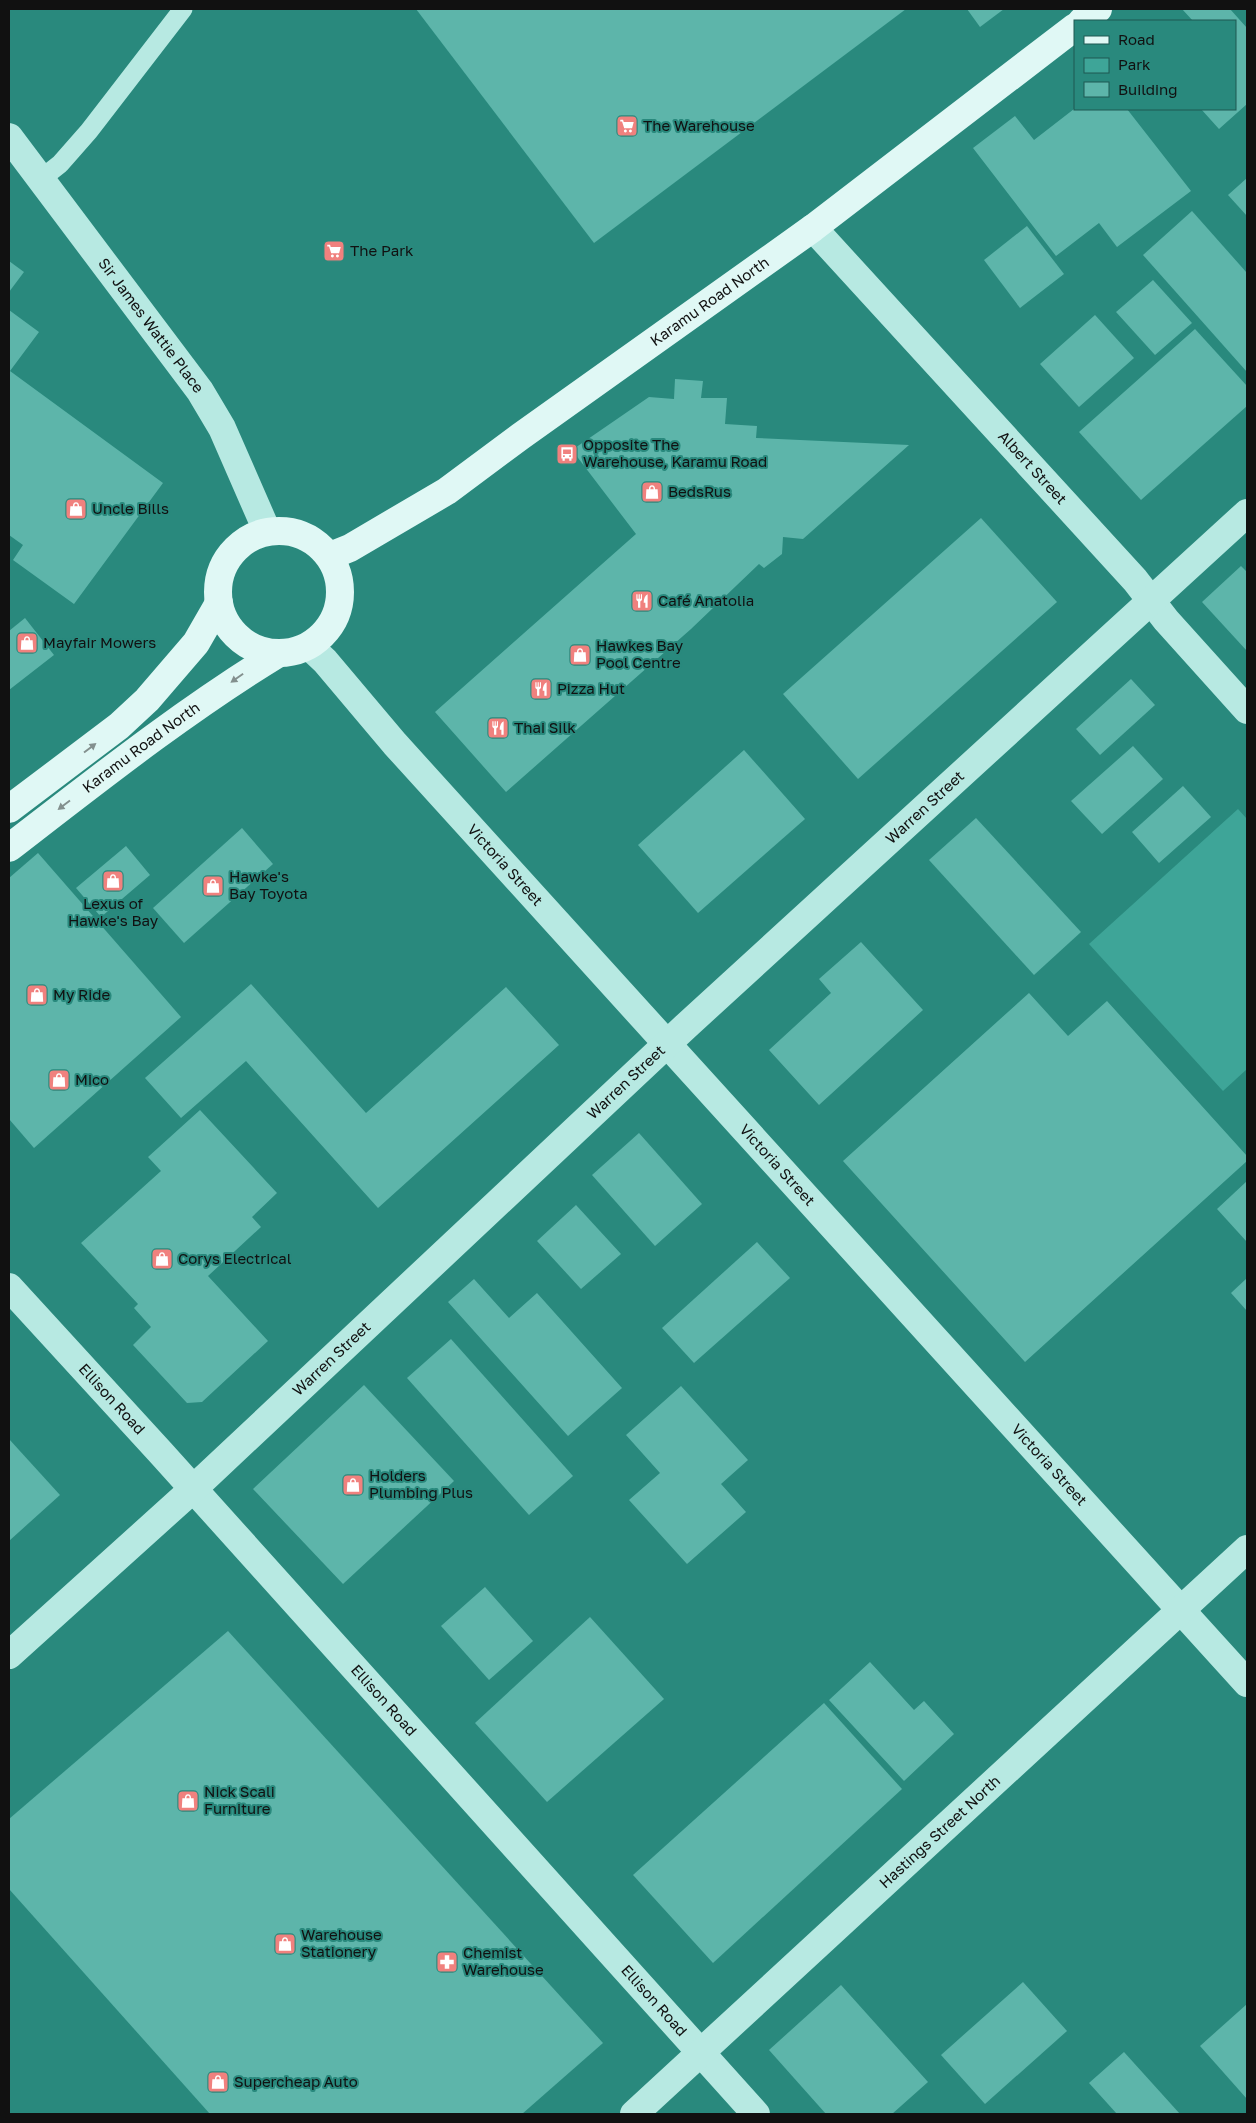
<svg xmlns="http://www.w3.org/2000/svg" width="1256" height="2123" viewBox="0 0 1256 2123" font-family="'Golos Text',sans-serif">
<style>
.green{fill:#3ea598}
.building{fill:#5db5aa}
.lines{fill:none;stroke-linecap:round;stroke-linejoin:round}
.lane{stroke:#b7e9e2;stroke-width:19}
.street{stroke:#b7e9e2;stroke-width:28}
.secondary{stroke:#e0f8f5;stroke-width:28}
.oneway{fill:#83908e}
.labels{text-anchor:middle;stroke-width:4;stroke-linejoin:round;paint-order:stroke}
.poi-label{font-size:15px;fill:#111;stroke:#29897d;text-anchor:start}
.street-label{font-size:15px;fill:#111;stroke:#29897d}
</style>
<rect width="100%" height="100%" fill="#29897d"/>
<path class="green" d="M1238 809 1247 819V1069L1223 1091 1089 944Z"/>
<g class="building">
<path d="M416 9H906L594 243Z"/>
<path d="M967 9H1004L980 27Z"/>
<path d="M1182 9H1230L1247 28V104L1219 129 1201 109H1235V21H1193Z"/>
<path d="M1074 109H1127L1191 191 1117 247 1099 223 1056 256 973 148 1015 116 1034 140Z"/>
<path d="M1247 178V216L1228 195Z"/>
<path d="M1192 211 1247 273V372L1143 255Z"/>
<path d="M1027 226 1064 274 1020 308 984 260Z"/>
<path d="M9 261 24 272 9 292Z"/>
<path d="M1153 280 1192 323 1155 355 1116 312Z"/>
<path d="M9 310 39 332 10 371 163 483 74 604 13 560 23 545 9 535Z"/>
<path d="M1095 315 1134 358 1079 407 1040 364Z"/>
<path d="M1195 329 1247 386V406L1141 500 1079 432Z"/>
<path d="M675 379 703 381 701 398H727L725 424 757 426 756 438 909 445 803 539 783 537 782 554 764 568 759 564 691 629 506 792 435 712 636 534 572 450 649 397 674 399Z"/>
<path d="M981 518 1057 602 858 779 783 694Z"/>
<path d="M1241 566 1247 572V651L1202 602Z"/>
<path d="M25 618 54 655 9 690V631Z"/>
<path d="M1131 679 1155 705 1100 755 1076 729Z"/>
<path d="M1133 746 1163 779 1102 834 1071 801Z"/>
<path d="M744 750 805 819 698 913 638 845Z"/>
<path d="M1183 786 1211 817 1159 863 1132 832Z"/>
<path d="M976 818 1081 932 1034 975 929 860Z"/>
<path d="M242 828 273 864 184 943 153 908Z"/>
<path d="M126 846 150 875 101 917 76 888Z"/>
<path d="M38 853 181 1017 34 1148 9 1119V878Z"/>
<path d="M861 942 923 1010 819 1105 769 1050 831 993 819 979Z"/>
<path d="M251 984 366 1113 506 987 559 1045 378 1208 246 1061 181 1118 145 1078Z"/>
<path d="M1029 993 1068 1036 1107 1001 1247 1156V1161L1025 1362 843 1161Z"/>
<path d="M200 1110 277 1193 252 1217 261 1227 208 1276 268 1341 202 1402 187 1403 133 1345 151 1327 134 1308 138 1304 81 1243 161 1171 148 1157Z"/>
<path d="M639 1133 702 1204 655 1246 592 1175Z"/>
<path d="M1247 1181V1242L1217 1209Z"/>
<path d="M576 1205 621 1254 581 1289 537 1241Z"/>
<path d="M757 1242 790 1278 694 1363 662 1328Z"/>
<path d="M1247 1278V1311L1231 1293Z"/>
<path d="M474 1279 509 1318 537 1293 622 1388 568 1436 448 1302Z"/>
<path d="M451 1339 573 1476 529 1515 407 1378Z"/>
<path d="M364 1385 454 1481 343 1584 253 1489Z"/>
<path d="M681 1386 748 1460 721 1484 746 1512 687 1564 629 1500 660 1473 626 1435Z"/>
<path d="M9 1439 60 1495 9 1541Z"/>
<path d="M485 1587 533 1641 489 1680 441 1626Z"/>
<path d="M590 1617 664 1699 547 1802 475 1723Z"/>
<path d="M228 1631 603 2043 522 2114H210L9 1889V1819Z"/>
<path d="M870 1662 914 1710 924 1701 954 1734 904 1781 829 1700Z"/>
<path d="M824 1703 902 1789 713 1963 633 1875Z"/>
<path d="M1023 1982 1067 2031 985 2104 941 2055Z"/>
<path d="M841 1985 928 2082 892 2114H826L769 2050Z"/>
<path d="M1247 2004V2099L1200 2046Z"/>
<path d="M1124 2052 1180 2114H1117L1089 2083Z"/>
</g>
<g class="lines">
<path class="lane" d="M41 179 60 164 89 131 183 9"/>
<g class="street">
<path id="s1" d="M9 137 200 391 222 428 267 531"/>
<path id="s2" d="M813 228 1135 580 1166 620 1247 710"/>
<path id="s3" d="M309 646 325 661 395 744 1247 1683"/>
<path id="s4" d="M9 1287 161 1453 756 2114"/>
<path id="s5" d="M9 1655 192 1490 685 1027 1247 513"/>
<path id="s6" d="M634 2114 1247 1549"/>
</g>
<g class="secondary">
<path d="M1082 21 1098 9"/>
<circle cx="279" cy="592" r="61"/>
<path id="s7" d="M330 556 350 548 447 491 521 436 813 228 1075 27"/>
<path d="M9 809 119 726 147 700 196 643 219 603"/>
<path id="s8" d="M9 848C97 780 184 711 279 653"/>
</g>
</g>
<defs><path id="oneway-solid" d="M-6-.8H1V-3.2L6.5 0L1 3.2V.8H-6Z" transform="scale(1.25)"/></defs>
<g class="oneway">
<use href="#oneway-solid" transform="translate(237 678) rotate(145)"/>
<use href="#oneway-solid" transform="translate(90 748) rotate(-37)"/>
<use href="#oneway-solid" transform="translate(64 805) rotate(143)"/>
</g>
<defs>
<g id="supermarket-square" transform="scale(1.125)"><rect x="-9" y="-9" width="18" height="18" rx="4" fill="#f0817e" stroke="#29897d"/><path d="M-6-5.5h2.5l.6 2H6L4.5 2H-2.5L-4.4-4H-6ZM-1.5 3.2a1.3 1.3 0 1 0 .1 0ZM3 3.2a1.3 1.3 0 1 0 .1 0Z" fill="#fff"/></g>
<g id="bus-square" transform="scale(1.125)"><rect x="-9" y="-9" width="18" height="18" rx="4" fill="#f0817e" stroke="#29897d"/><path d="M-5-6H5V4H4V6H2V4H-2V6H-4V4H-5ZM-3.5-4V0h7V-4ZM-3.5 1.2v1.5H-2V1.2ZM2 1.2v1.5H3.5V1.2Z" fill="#fff"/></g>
<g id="shop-square" transform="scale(1.125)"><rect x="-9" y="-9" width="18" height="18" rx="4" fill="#f0817e" stroke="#29897d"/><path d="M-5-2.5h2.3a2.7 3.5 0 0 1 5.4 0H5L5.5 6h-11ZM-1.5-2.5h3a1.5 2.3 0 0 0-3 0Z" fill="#fff"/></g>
<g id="restaurant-square" transform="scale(1.125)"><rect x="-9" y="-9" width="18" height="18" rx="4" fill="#f0817e" stroke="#29897d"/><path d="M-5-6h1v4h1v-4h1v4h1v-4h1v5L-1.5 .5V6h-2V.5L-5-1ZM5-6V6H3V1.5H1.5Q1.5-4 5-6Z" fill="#fff"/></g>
<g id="pharmacy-square" transform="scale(1.125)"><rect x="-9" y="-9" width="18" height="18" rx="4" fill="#f0817e" stroke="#29897d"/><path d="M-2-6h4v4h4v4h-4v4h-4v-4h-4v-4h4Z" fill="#fff"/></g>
</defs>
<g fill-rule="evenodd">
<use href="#supermarket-square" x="627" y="126"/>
<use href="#supermarket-square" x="334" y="251"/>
<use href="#bus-square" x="567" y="454"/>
<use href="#shop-square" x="652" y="492"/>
<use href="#shop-square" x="76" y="509"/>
<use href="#restaurant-square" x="642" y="601"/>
<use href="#shop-square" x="27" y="643"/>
<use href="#shop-square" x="580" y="655"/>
<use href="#restaurant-square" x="541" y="689"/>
<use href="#restaurant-square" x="498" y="728"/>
<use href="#shop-square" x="113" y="881"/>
<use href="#shop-square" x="213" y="886"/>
<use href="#shop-square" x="37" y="995"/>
<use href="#shop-square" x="59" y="1080"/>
<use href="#shop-square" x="162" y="1259"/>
<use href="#shop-square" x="353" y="1485"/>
<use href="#shop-square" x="188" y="1801"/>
<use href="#shop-square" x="285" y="1944"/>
<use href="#pharmacy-square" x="447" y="1962"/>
<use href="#shop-square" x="218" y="2082"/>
</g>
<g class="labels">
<g class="poi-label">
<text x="643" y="131">The Warehouse</text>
<text x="350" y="256">The Park</text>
<text x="583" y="450">Opposite The<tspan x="583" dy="17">Warehouse, Karamu Road</tspan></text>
<text x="668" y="497">BedsRus</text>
<text x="92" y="514">Uncle Bills</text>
<text x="658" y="606">Café Anatolia</text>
<text x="43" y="648">Mayfair Mowers</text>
<text x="596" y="651">Hawkes Bay<tspan x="596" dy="17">Pool Centre</tspan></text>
<text x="557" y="694">Pizza Hut</text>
<text x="514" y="733">Thai Silk</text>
<text x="229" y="882">Hawke's<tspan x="229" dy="17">Bay Toyota</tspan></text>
<text x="113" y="909" text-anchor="middle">Lexus of<tspan x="113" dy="17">Hawke's Bay</tspan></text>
<text x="53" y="1000">My Ride</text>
<text x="75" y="1085">Mico</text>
<text x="178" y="1264">Corys Electrical</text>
<text x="369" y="1481">Holders<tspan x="369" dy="17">Plumbing Plus</tspan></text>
<text x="204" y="1797">Nick Scali<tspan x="204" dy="17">Furniture</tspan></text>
<text x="301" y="1940">Warehouse<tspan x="301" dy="17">Stationery</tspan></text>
<text x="463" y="1958">Chemist<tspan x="463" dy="17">Warehouse</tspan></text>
<text x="234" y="2087">Supercheap Auto</text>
</g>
<g class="street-label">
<text dy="5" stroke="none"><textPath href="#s7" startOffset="458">Karamu Road North</textPath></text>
<text dy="5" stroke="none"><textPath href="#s1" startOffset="236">Sir James Wattie Place</textPath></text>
<text dy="5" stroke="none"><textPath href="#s2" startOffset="325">Albert Street</textPath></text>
<text dy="5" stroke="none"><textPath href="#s8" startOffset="166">Karamu Road North</textPath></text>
<text dy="5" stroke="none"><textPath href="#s5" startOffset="1248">Warren Street</textPath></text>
<text dy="5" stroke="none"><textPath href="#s3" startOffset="294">Victoria Street</textPath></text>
<text dy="5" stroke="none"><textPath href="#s5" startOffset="842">Warren Street</textPath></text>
<text dy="5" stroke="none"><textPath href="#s3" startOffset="699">Victoria Street</textPath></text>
<text dy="5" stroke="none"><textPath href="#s5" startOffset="438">Warren Street</textPath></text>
<text dy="5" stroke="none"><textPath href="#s4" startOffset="152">Ellison Road</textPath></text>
<text dy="5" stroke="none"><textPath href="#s3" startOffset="1104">Victoria Street</textPath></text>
<text dy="5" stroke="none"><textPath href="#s4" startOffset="558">Ellison Road</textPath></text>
<text dy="5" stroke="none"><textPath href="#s6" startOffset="416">Hastings Street North</textPath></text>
<text dy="5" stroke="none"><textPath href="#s4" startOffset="962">Ellison Road</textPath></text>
</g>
</g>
<rect width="1256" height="2123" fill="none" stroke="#111111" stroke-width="20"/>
<rect x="1074" y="20" width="162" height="90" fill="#29897d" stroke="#1f5952"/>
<rect x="1084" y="36" width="25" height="8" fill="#e0f8f5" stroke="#1f5952"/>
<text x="1118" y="45" font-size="15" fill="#111111">Road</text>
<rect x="1084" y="58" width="25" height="15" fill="#3ea598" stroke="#1f5952"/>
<text x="1118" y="70" font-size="15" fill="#111111">Park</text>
<rect x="1084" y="82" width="25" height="15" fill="#5db5aa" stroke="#1f5952"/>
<text x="1118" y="95" font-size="15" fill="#111111">Building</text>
</svg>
